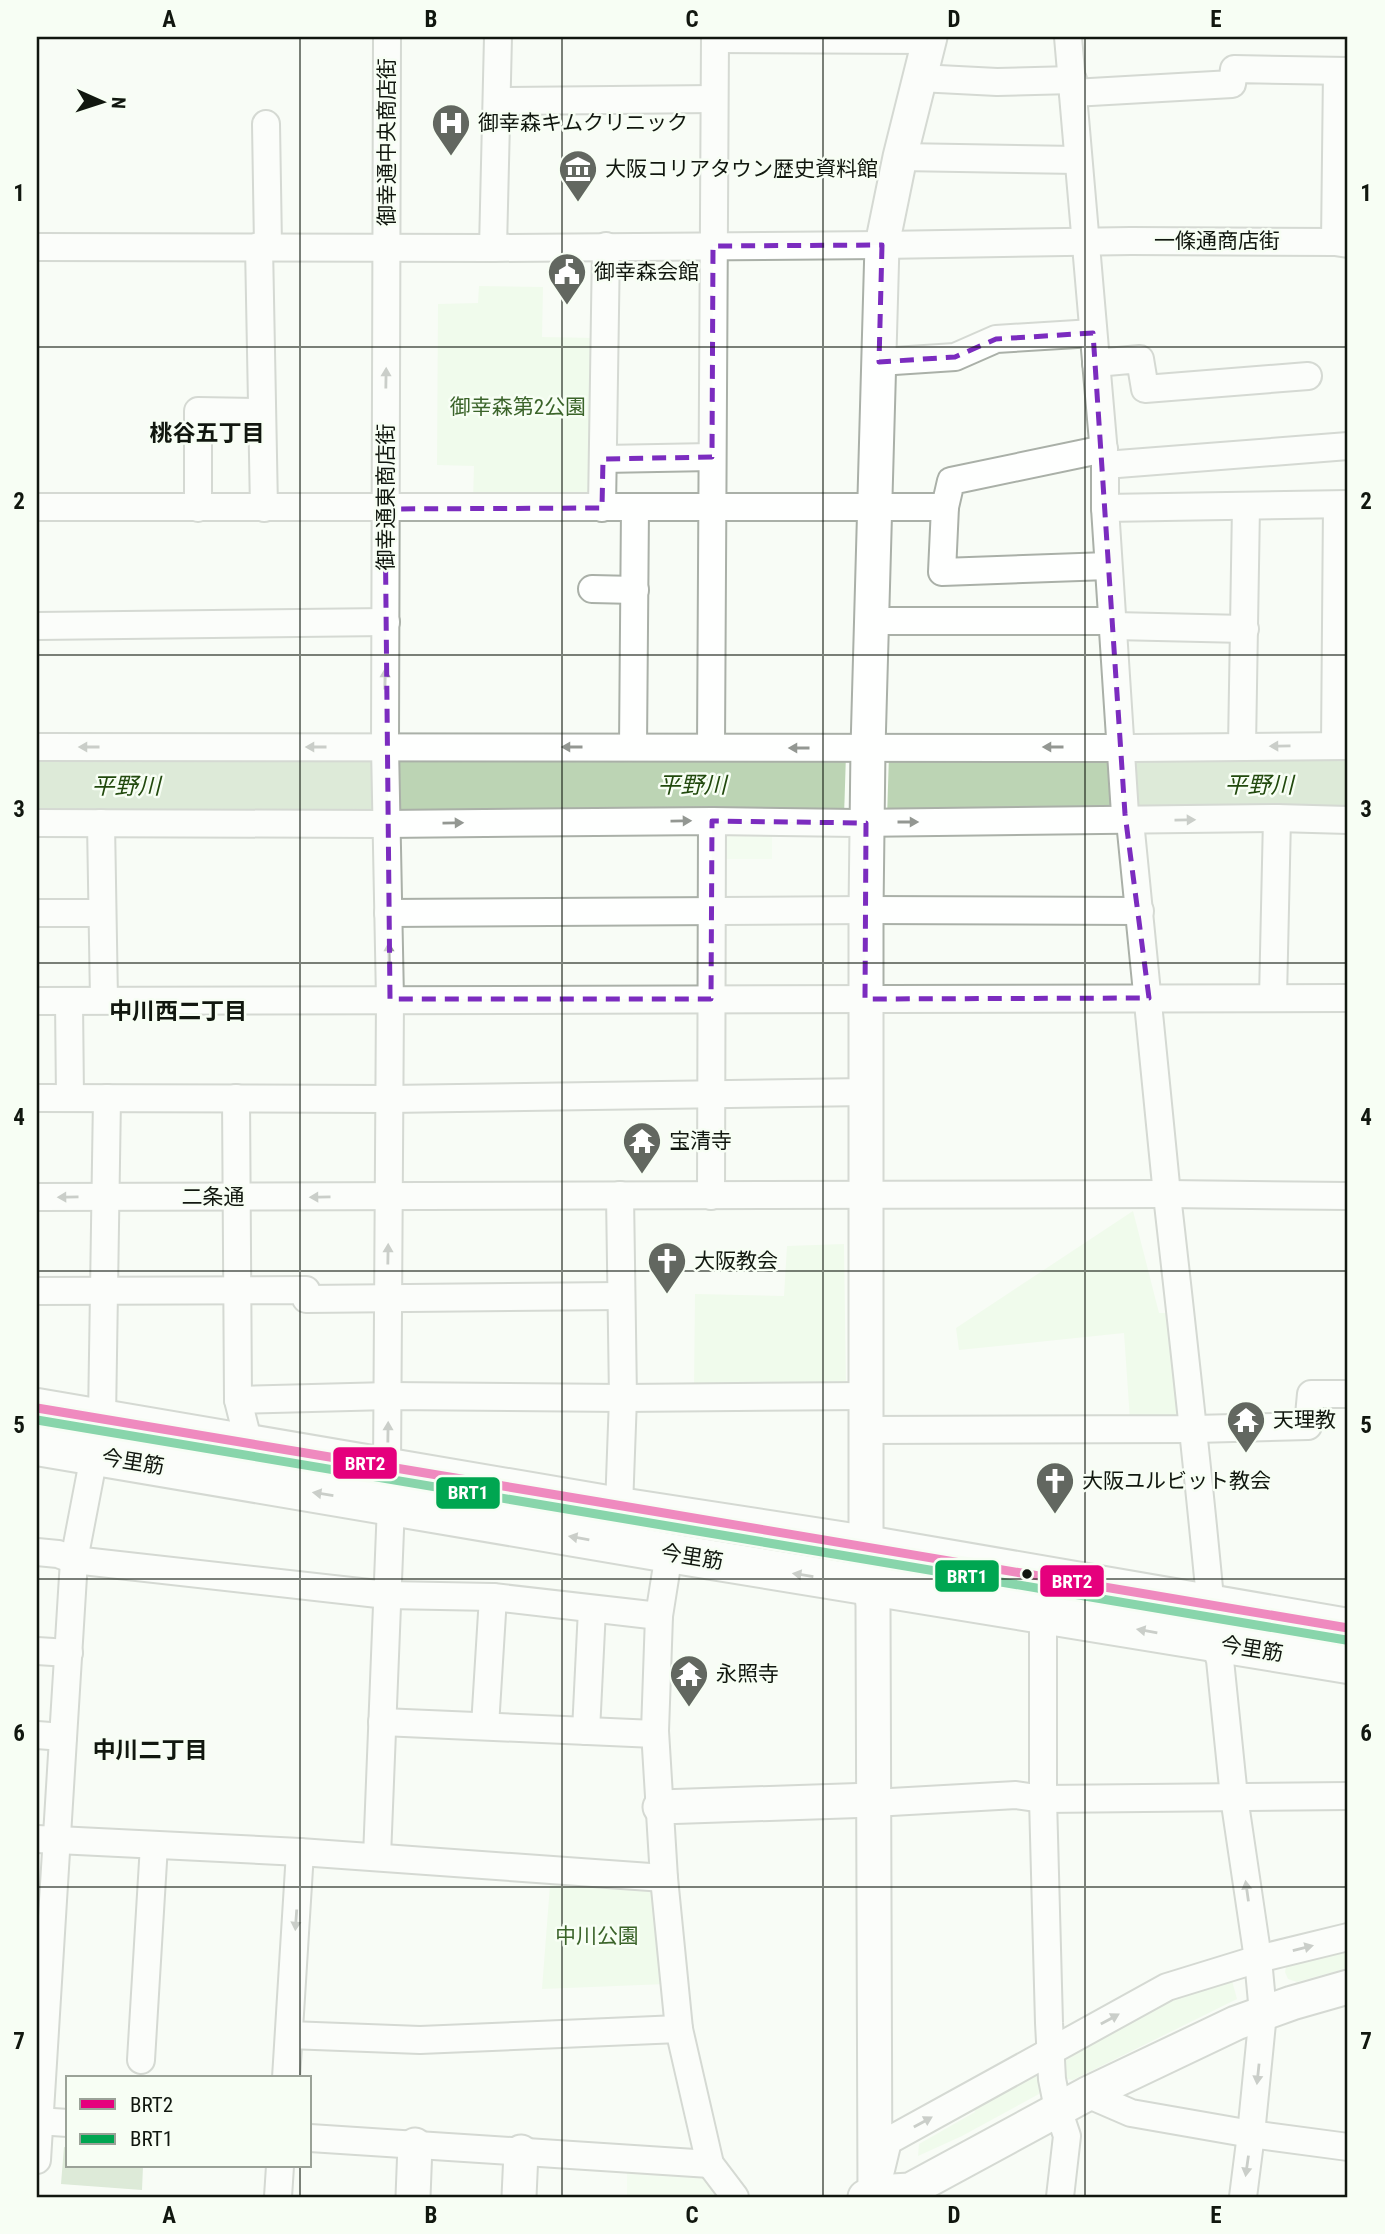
<svg xmlns="http://www.w3.org/2000/svg" width="1385" height="2234" viewBox="0 0 1385 2234" font-family="'Roboto Condensed','Noto Sans JP',sans-serif">
<style>
.built{fill:#eefce8}
.green{fill:#e7fae0}
.water{fill:#bcd4b4}
.pier{fill:#f8fcf6}
.lines{fill:none;stroke-linecap:round;stroke-linejoin:round}
.minor-casing{stroke:#aab0a8;stroke-width:30}
.tertiary-casing{stroke:#aab0a8;stroke-width:37}
.primary-casing{stroke:#aab0a8;stroke-width:42}
.minor{stroke:#fefffe;stroke-width:26}
.tertiary{stroke:#fefffe;stroke-width:33}
.primary{stroke:#fefffe;stroke-width:38}
.bus-1-casing{stroke:#f7fef4;stroke-width:14}
.bus-2-casing{stroke:#f7fef4;stroke-width:14}
.bus-1{stroke:#e5007d;stroke-width:9}
.bus-2{stroke:#00a651;stroke-width:9}
.oneway{fill:#939792}
.marked{fill:none;stroke:#7b2cbf;stroke-width:5;stroke-dasharray:14 9;stroke-linejoin:round}
.grid{fill:none;stroke:#11170f;stroke-width:2;stroke-opacity:0.55}
.bus-dot{fill:#11170f;stroke:#f7fef4;stroke-width:2.5}
.labels{text-anchor:middle;stroke-width:5;stroke-linejoin:round;paint-order:stroke}
.poi-label{font-size:21px;fill:#11170f;stroke:#f7fef4;text-anchor:start}
.street-label{font-size:21px;fill:#11170f;stroke:#f7fef4}
.park-label{font-size:21px;fill:#3b642a;stroke:#f7fef4}
.neighbourhood-label{font-size:23px;font-weight:bold;fill:#11170f;stroke:#f7fef4}
.water-label{font-size:23px;font-style:italic;fill:#21490d;stroke:#f7fef4}
.line-badge{stroke:#f7fef4;stroke-width:2.5}
.badge-label{font-size:19px;text-anchor:middle;font-weight:bold;fill:#fff}
.neatline{fill:none;stroke:#11170f;stroke-width:2.5}
.grid-label{font-size:23px;text-anchor:middle;font-weight:bold;fill:#11170f}
</style>
<rect width="100%" height="100%" fill="#f8fcf6"/>
<g class="built">
<path d="M772 832V859H724V833Z"/>
<path d="M627 2169 699 2170 722 2197H627Z"/>
</g>
<g class="green">
<path d="M479 286 543 287 542 337 595 338 592 502 473 501 474 466 437 465 438 304 478 303Z"/>
<path d="M1133 1211 1159 1313H1173L1183 1419 1130 1420 1124 1333 959 1350 956 1328Z"/>
<path d="M844 1244 846 1387 694 1389 695 1294 784 1296 787 1246Z"/>
<path d="M550 1885 647 1888 657 1895 666 1984 542 1989Z"/>
<path d="M1348 1947V1968L1297 1982 1288 1979 1285 1972 1287 1963Z"/>
<path d="M1231 1977 1237 1999 1073 2080 1067 2079 1060 2063 1062 2060 1175 1996Z"/>
<path d="M1034 2076 1040 2077 1042 2082 1039 2094 962 2136 918 2156 919 2144 975 2112 974 2108Z"/>
</g>
<g class="water">
<path d="M1348 755V814L37 816V756Z"/>
<path d="M64 2147 68 2148V2166H143L142 2190 61 2184Z"/>
</g>
<path class="pier" d="M846 754H889L887 818 844 817Z"/>
<g class="lines">
<g class="minor-casing">
<g id="minor">
<path d="M1068 37 1105 465V508L1125 814 1130 821C1143 945 1154 1070 1167 1195 1184 1344 1201 1493 1214 1643L1220 1660 1234 1797 1258 1959 1263 2013 1251 2134 1243 2197"/>
<path d="M715 39 929 40"/>
<path d="M919 78 997 82 1073 80"/>
<path d="M1073 93 1232 84 1234 69 1348 71"/>
<path d="M498 101 714 99"/>
<path d="M266 124 268 246"/>
<path d="M900 157 1077 160"/>
<path d="M1335 242 1337 71"/>
<path d="M259 246 264 508"/>
<path d="M37 247 493 248 882 245 1131 241 1335 242 1348 244"/>
<path d="M493 248 498 37"/>
<path d="M879 362 955 357 996 339 1093 333"/>
<path d="M1096 363 1140 359 1145 389 1308 376"/>
<path d="M603 459 712 457"/>
<path d="M1105 465 1348 446"/>
<path d="M37 507H945L942 572 1108 566"/>
<path d="M945 507 951 481 1104 449"/>
<path d="M198 508V411L262 412"/>
<path d="M602 508 606 246"/>
<path d="M1105 508 1348 504"/>
<path d="M592 589 635 590"/>
<path d="M872 621H1113"/>
<path d="M37 626 386 622"/>
<path d="M1114 626 1245 629"/>
<path d="M1335 746 1337 505"/>
<path d="M37 747 1135 748 1348 746"/>
<path d="M633 747 635 508"/>
<path d="M711 747 715 37"/>
<path d="M1242 747 1246 506"/>
<path d="M37 823 385 824 712 821 856 823 1277 818 1348 820"/>
<path d="M101 823 104 1000"/>
<path d="M37 913H102"/>
<path d="M388 913 866 910 1140 911"/>
<path d="M1273 998 1277 818"/>
<path d="M37 1001 1348 998"/>
<path d="M69 1001 70 1098"/>
<path d="M37 1098 389 1099 866 1092"/>
<path d="M236 1098 238 1400 249 1444"/>
<path d="M711 1196 712 821"/>
<path d="M37 1197 1167 1194 1348 1196"/>
<path d="M37 1291 306 1290V1299L621 1296"/>
<path d="M238 1400 389 1396 623 1398 865 1396"/>
<path d="M102 1419 107 1098"/>
<path d="M865 1430 1195 1429 1308 1426 1311 1394H1348"/>
<path d="M619 1507 623 1398 620 1195"/>
<path d="M37 1552 58 1554 74 1560 387 1595 493 1597 659 1616"/>
<path d="M669 1553 659 1616 655 1731 664 1878 679 2029 710 2164 735 2197"/>
<path d="M1043 1614V1799L1049 2023 1052 2079 1058 2109 1067 2136 1060 2197"/>
<path d="M37 1651 69 1653"/>
<path d="M382 1722 655 1734"/>
<path d="M485 1726 493 1597"/>
<path d="M586 1731 592 1609"/>
<path d="M37 1735 63 1737"/>
<path d="M873 1803 1016 1795 1043 1799 1348 1796"/>
<path d="M37 1839 300 1852 664 1878"/>
<path d="M377 1857 391 1505 387 1468 390 999 385 747 387 37"/>
<path d="M289 2035 420 2040 679 2029"/>
<path d="M141 2060 154 1845"/>
<path d="M286 2078 300 1852"/>
<path d="M1087 2094 1131 2113 1251 2134 1348 2147"/>
<path d="M37 2121 68 2123"/>
<path d="M310 2138 710 2164"/>
<path d="M37 2160 74 1560 94 1456"/>
<path d="M881 2170 888 2141 1167 1987 1258 1959 1348 1937"/>
<path d="M278 2197 280 2166"/>
</g>
</g>
<g class="tertiary-casing">
<g id="tertiary">
<path d="M660 1807 873 1800"/>
<path d="M413 2197 415 2145"/>
<path d="M519 2197 521 2152"/>
<path d="M865 2197 875 2192 910 2190 1087 2094 1236 2023 1292 2003 1348 1987"/>
<path d="M875 2197 873 1605 866 1545V910L868 748 882 245 900 157 930 37"/>
</g>
</g>
<g class="primary-casing">
<g id="primary">
<path d="M37 1408 619 1507 866 1545 1348 1628"/>
<path d="M37 1446 669 1553 1348 1664"/>
</g>
</g>
<use href="#minor" class="minor"/>
<use href="#tertiary" class="tertiary"/>
<use href="#primary" class="primary"/>
<g class="bus-1-casing">
<path id="bus-1" d="M37 1408C474 1482 911 1553 1348 1628"/>
</g>
<g class="bus-2-casing">
<path id="bus-2" d="M37 1420C473 1495 910 1565 1346 1640"/>
</g>
<use href="#bus-1" class="bus-1"/>
<use href="#bus-2" class="bus-2"/>
</g>
<defs><path id="oneway-solid" d="M-6-.8H1V-3.2L6.5 0L1 3.2V.8H-6Z" transform="scale(1.75)"/></defs>
<g class="oneway">
<use href="#oneway-solid" transform="translate(386 378) rotate(-89)"/>
<use href="#oneway-solid" transform="translate(385 679) rotate(-89)"/>
<use href="#oneway-solid" transform="translate(1280 746) rotate(179)"/>
<use href="#oneway-solid" transform="translate(89 747) rotate(180)"/>
<use href="#oneway-solid" transform="translate(316 747) rotate(180)"/>
<use href="#oneway-solid" transform="translate(572 747) rotate(180)"/>
<use href="#oneway-solid" transform="translate(1053 747) rotate(180)"/>
<use href="#oneway-solid" transform="translate(799 748) rotate(-180)"/>
<use href="#oneway-solid" transform="translate(1185 820) rotate(-1)"/>
<use href="#oneway-solid" transform="translate(681 821) rotate(-1)"/>
<use href="#oneway-solid" transform="translate(908 822)"/>
<use href="#oneway-solid" transform="translate(453 823) rotate(-1)"/>
<use href="#oneway-solid" transform="translate(389 953) rotate(-91)"/>
<use href="#oneway-solid" transform="translate(68 1197) rotate(179)"/>
<use href="#oneway-solid" transform="translate(320 1197) rotate(179)"/>
<use href="#oneway-solid" transform="translate(388 1254) rotate(-89)"/>
<use href="#oneway-solid" transform="translate(388 1432) rotate(-89)"/>
<use href="#oneway-solid" transform="translate(323 1494) rotate(-171)"/>
<use href="#oneway-solid" transform="translate(579 1538) rotate(-170)"/>
<use href="#oneway-solid" transform="translate(803 1575) rotate(-171)"/>
<use href="#oneway-solid" transform="translate(1147 1631) rotate(-170)"/>
<use href="#oneway-solid" transform="translate(1247 1891) rotate(-98)"/>
<use href="#oneway-solid" transform="translate(296 1920) rotate(94)"/>
<use href="#oneway-solid" transform="translate(1303 1948) rotate(-14)"/>
<use href="#oneway-solid" transform="translate(1110 2019) rotate(-29)"/>
<use href="#oneway-solid" transform="translate(1258 2074) rotate(96)"/>
<use href="#oneway-solid" transform="translate(923 2122) rotate(-29)"/>
<use href="#oneway-solid" transform="translate(1247 2166) rotate(98)"/>
</g>
<path d="M0 0H1385V2234H0ZM882 245 879 362 955 357 996 339 1093 333 1125 814 1149 998 865 999 866 823 712 821 711 999H390L385 509 602 508 603 459 712 457 713 246Z" fill="#f8fcf6" fill-opacity=".55" fill-rule="evenodd"/>
<path class="marked" d="M882 245 879 362 955 357 996 339 1093 333 1125 814 1149 998 865 999 866 823 712 821 711 999H390L385 509 602 508 603 459 712 457 713 246Z"/>
<path class="grid" d="M300 37V2078M562 37V2197M823 37V2197M1085 37V2197M37 347H1348M37 655H1348M37 963H1348M37 1271H1348M37 1579H1348M37 1887H1348M300 2166V2197"/>
<defs>
<g id="hospital-pin" transform="scale(2.0125)"><path d="M0 17L-7.5 6A9.5 9.5 0 1 1 7.5 6Z" fill="#626760" stroke="#f7fef4"/><path d="M-5-5h3v3.5h4V-5h3V5h-3V1.5h-4V5h-3Z" fill="#fff"/></g>
<g id="museum-pin" transform="scale(2.0125)"><path d="M0 17L-7.5 6A9.5 9.5 0 1 1 7.5 6Z" fill="#626760" stroke="#f7fef4"/><path d="M0-6L6-3V-2H-6V-3ZM-5-1h2V3h-2ZM-1-1h2V3h-2ZM3-1h2V3H3ZM-6 4H6V6H-6Z" fill="#fff"/></g>
<g id="civic-pin" transform="scale(2.0125)"><path d="M0 17L-7.5 6A9.5 9.5 0 1 1 7.5 6Z" fill="#626760" stroke="#f7fef4"/><path d="M-.6-6.5H3V-4.5H.6V-3L4-1V1h2V6H-6V1h2V-1L-.6-3ZM-1.2 2.5V6h2.4V2.5Z" fill="#fff"/></g>
<g id="temple-pin" transform="scale(2.0125)"><path d="M0 17L-7.5 6A9.5 9.5 0 1 1 7.5 6Z" fill="#626760" stroke="#f7fef4"/><path d="M0-6L5-2H3V0L6.5 2.5H4V6H1.5V3h-3V6H-4V2.5H-6.5L-3 0V-2H-5Z" fill="#fff"/></g>
<g id="church-pin" transform="scale(2.0125)"><path d="M0 17L-7.5 6A9.5 9.5 0 1 1 7.5 6Z" fill="#626760" stroke="#f7fef4"/><path d="M-1.2-6h2.4v3.5h3.3v2.4h-3.3V6h-2.4V-.1h-3.3v-2.4h3.3Z" fill="#fff"/></g>
</defs>
<g fill-rule="evenodd">
<use href="#hospital-pin" x="451" y="123"/>
<use href="#museum-pin" x="578" y="169"/>
<use href="#civic-pin" x="567" y="272"/>
<use href="#temple-pin" x="642" y="1141"/>
<use href="#church-pin" x="667" y="1261"/>
<use href="#temple-pin" x="1246" y="1420"/>
<use href="#church-pin" x="1055" y="1481"/>
<use href="#temple-pin" x="689" y="1674"/>
</g>
<circle class="bus-dot" cx="1027" cy="1574" r="6"/>
<g class="labels">
<g class="poi-label">
<text x="478" y="130">御幸森キムクリニック</text>
<text x="605" y="176">大阪コリアタウン歴史資料館</text>
<text x="594" y="279">御幸森会館</text>
<text x="669" y="1148">宝清寺</text>
<text x="694" y="1268">大阪教会</text>
<text x="1273" y="1427">天理教</text>
<text x="1082" y="1488">大阪ユルビット教会</text>
<text x="716" y="1681">永照寺</text>
</g>
<g class="street-label">
<text transform="translate(387 142) rotate(-90)" y="7">御幸通中央商店街</text>
<text x="1217" y="248">一條通商店街</text>
<text transform="translate(386 497) rotate(-90)" y="7">御幸通東商店街</text>
<text x="213" y="1204">二条通</text>
<text transform="translate(133 1462) rotate(9)" y="7">今里筋</text>
<text transform="translate(692 1557) rotate(9)" y="7">今里筋</text>
<text transform="translate(1252 1649) rotate(9)" y="7">今里筋</text>
</g>
<g class="park-label">
<text x="518" y="414">御幸森第2公園</text>
<text x="597" y="1943">中川公園</text>
</g>
<g class="neighbourhood-label">
<text x="207" y="441">桃谷五丁目</text>
<text x="178" y="1019">中川西二丁目</text>
<text x="150" y="1758">中川二丁目</text>
</g>
<g class="water-label">
<text x="692" y="793">平野川</text>
<text x="1259" y="793">平野川</text>
<text x="126" y="794">平野川</text>
</g>
</g>
<g class="line-badge">
<rect x="332" y="1446" width="66" height="34" rx="7" fill="#e5007d"/>
<rect x="435" y="1476" width="66" height="34" rx="7" fill="#00a651"/>
<rect x="934" y="1559" width="66" height="34" rx="7" fill="#00a651"/>
<rect x="1039" y="1564" width="66" height="34" rx="7" fill="#e5007d"/>
</g>
<g class="badge-label">
<text x="365" y="1470">BRT2</text>
<text x="468" y="1499">BRT1</text>
<text x="967" y="1583">BRT1</text>
<text x="1072" y="1588">BRT2</text>
</g>
<rect width="1385" height="2234" fill="none" stroke="#f7fef4" stroke-width="77"/>
<rect x="66" y="2076" width="245" height="91" fill="#f7fef4" stroke="#9ba298" stroke-width="2"/>
<rect x="80" y="2099" width="35" height="10" fill="#e5007d" stroke="#9ba298" stroke-width="2"/>
<text x="130" y="2112" font-size="21" fill="#11170f">BRT2</text>
<rect x="80" y="2134" width="35" height="10" fill="#00a651" stroke="#9ba298" stroke-width="2"/>
<text x="130" y="2146" font-size="21" fill="#11170f">BRT1</text>
<g transform="translate(102 102) rotate(93)" stroke="#f7fef4" stroke-width="5" paint-order="stroke">
<path d="M0-5L12 26L0 18L-12 26Z" fill="#11170f"/>
<text y="-10" font-size="19" font-weight="bold" text-anchor="middle" fill="#11170f">N</text>
</g>
<rect x="38" y="38" width="1308" height="2158" class="neatline"/>
<g class="grid-label">
<text x="169" y="27">A</text>
<text x="431" y="27">B</text>
<text x="692" y="27">C</text>
<text x="954" y="27">D</text>
<text x="1216" y="27">E</text>
<text x="19" y="201">1</text>
<text x="1366" y="201">1</text>
<text x="19" y="509">2</text>
<text x="1366" y="509">2</text>
<text x="19" y="817">3</text>
<text x="1366" y="817">3</text>
<text x="19" y="1125">4</text>
<text x="1366" y="1125">4</text>
<text x="19" y="1433">5</text>
<text x="1366" y="1433">5</text>
<text x="19" y="1741">6</text>
<text x="1366" y="1741">6</text>
<text x="19" y="2049">7</text>
<text x="1366" y="2049">7</text>
<text x="169" y="2223">A</text>
<text x="431" y="2223">B</text>
<text x="692" y="2223">C</text>
<text x="954" y="2223">D</text>
<text x="1216" y="2223">E</text>
</g>
</svg>
